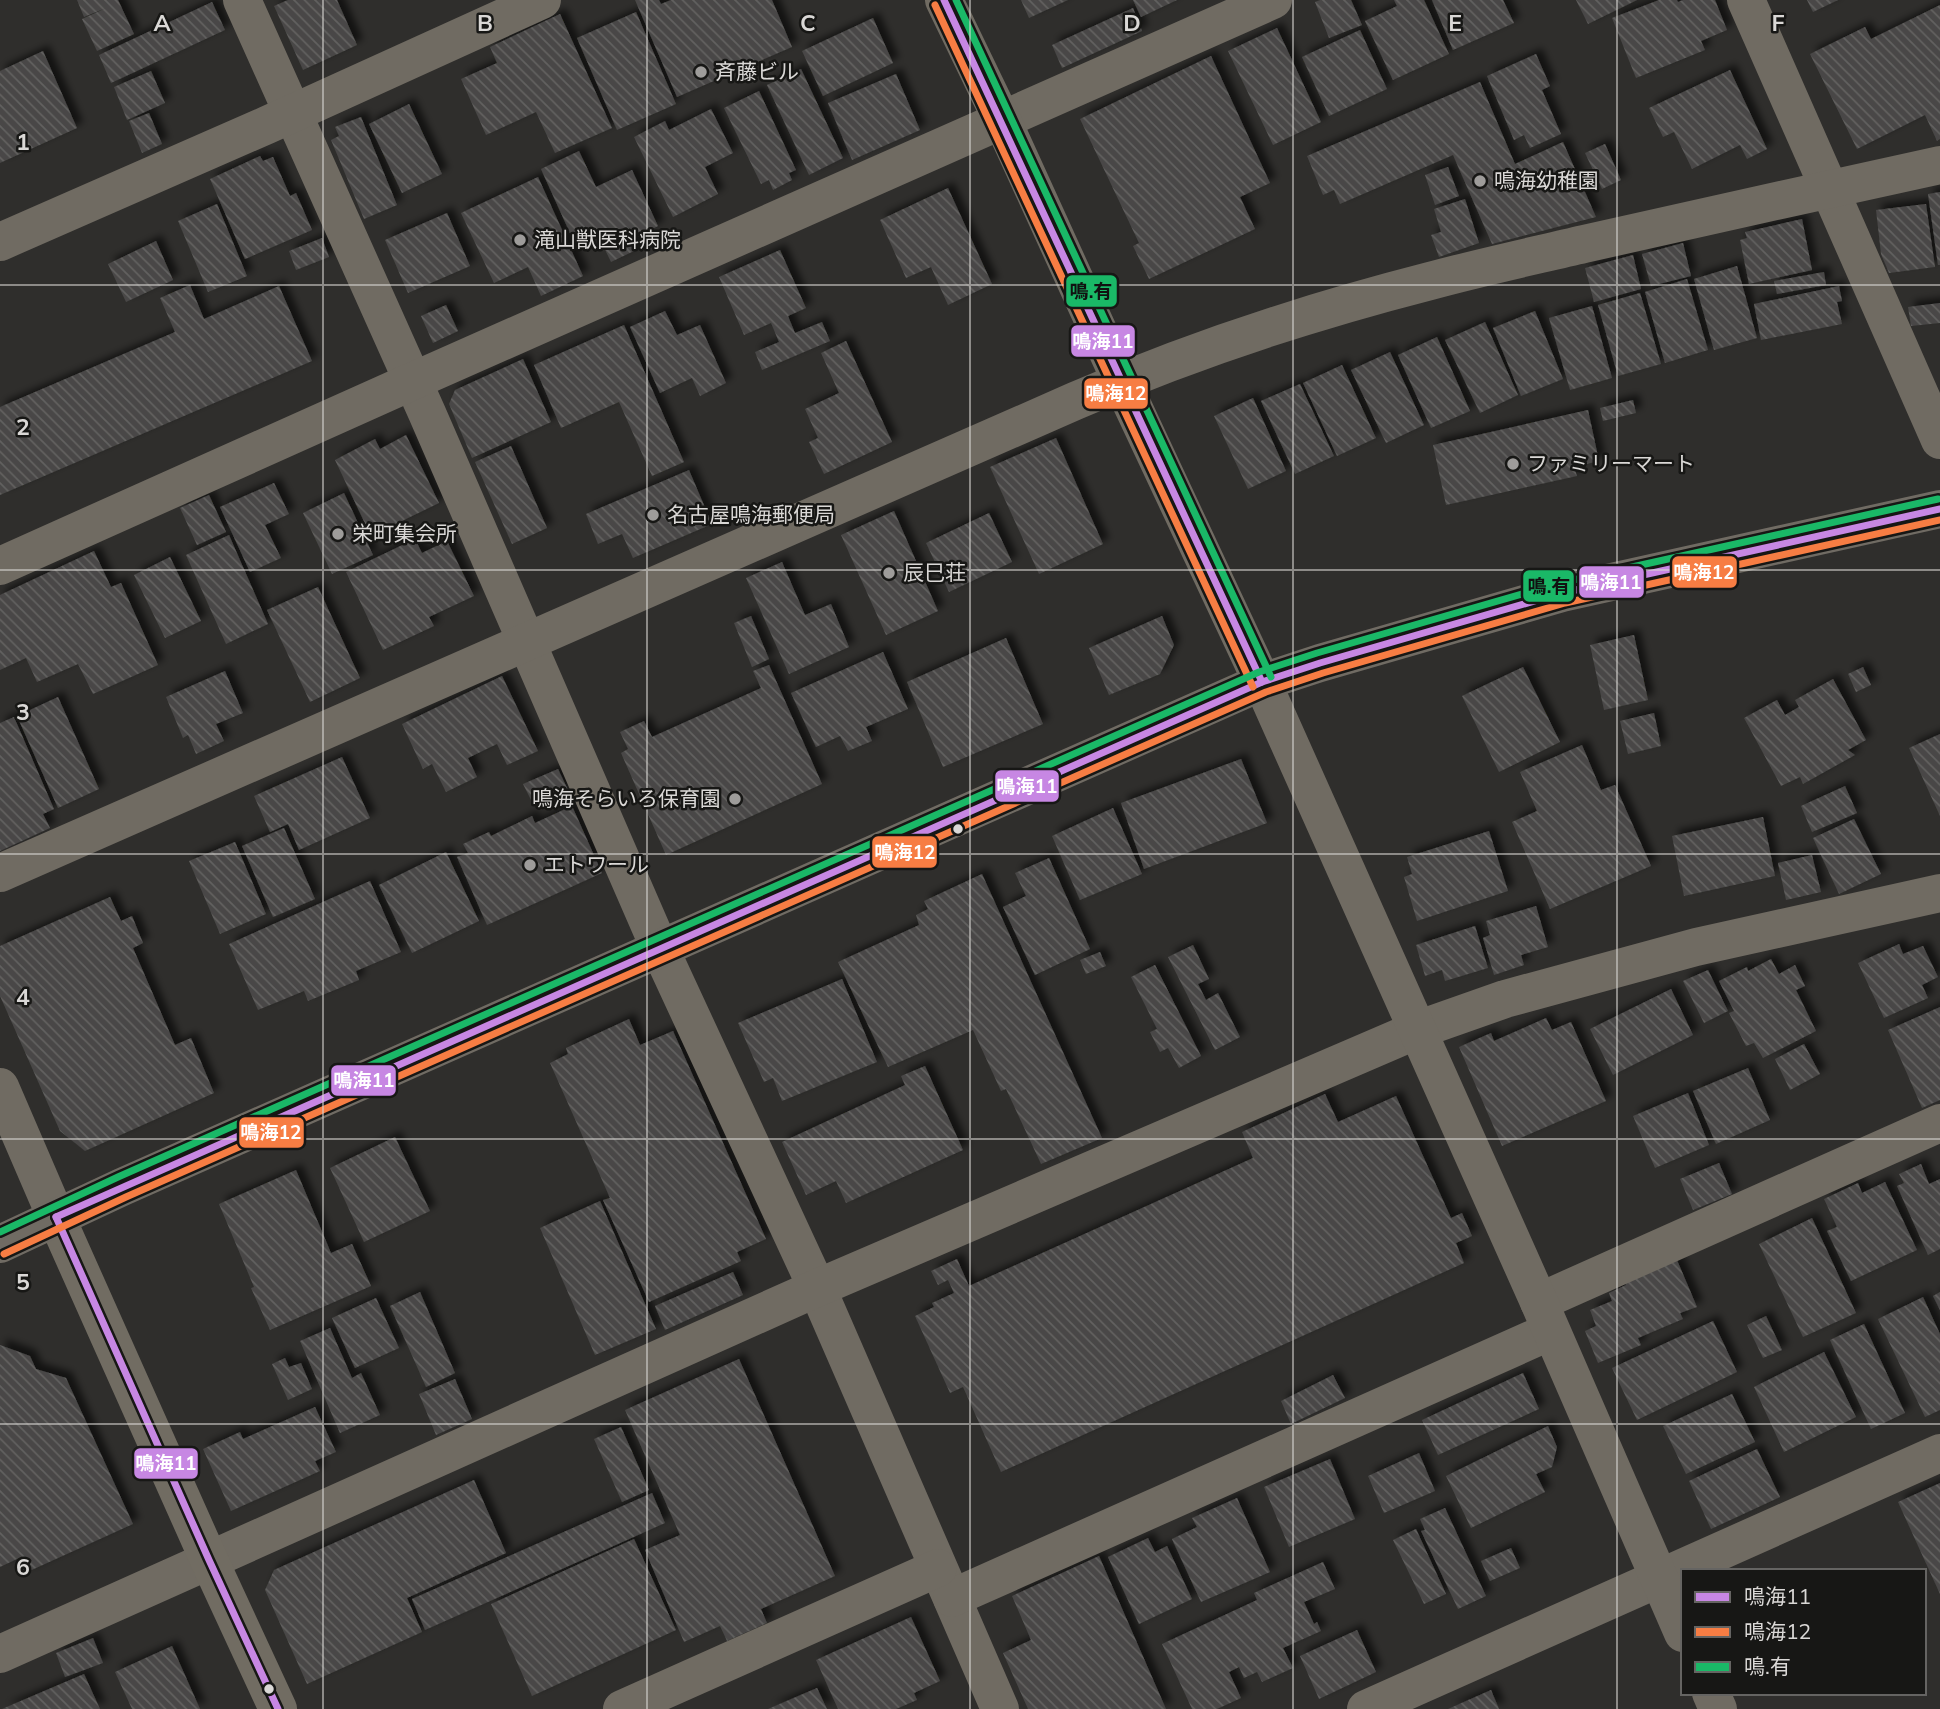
<svg xmlns="http://www.w3.org/2000/svg" width="1940" height="1709" viewBox="0 0 1940 1709" font-family="Mulish,'Noto Sans JP',sans-serif">
<style>
.building{fill:url(#building-back-hatch);filter:url(#shadow)}
.lines{fill:none;stroke-linecap:round;stroke-linejoin:round}
.minor{stroke:#706b62;stroke-width:38}
.tertiary{stroke:#706b62;stroke-width:38}
.primary{stroke:#716c62;stroke-width:38}
.trunk{stroke:#706b63;stroke-width:38}
.bus-1-casing{stroke:#171715;stroke-width:12}
.bus-2-casing{stroke:#171715;stroke-width:12}
.bus-3-casing{stroke:#171715;stroke-width:12}
.bus-1{stroke:#c787e3;stroke-width:7}
.bus-2{stroke:#f77d43;stroke-width:7}
.bus-3{stroke:#1ab867;stroke-width:7}
.grid{fill:none;stroke:#dad8d6;stroke-width:2;stroke-opacity:0.55}
.poi-dot{fill:#9e9c9a;stroke:#171715;stroke-width:2.5}
.bus-dot{fill:#dad8d6;stroke:#171715;stroke-width:2.5}
.labels{text-anchor:middle;stroke-width:5;stroke-linejoin:round;paint-order:stroke}
.poi-label{font-size:21px;fill:#dad8d6;stroke:#171715;text-anchor:start}
.grid-label{font-size:23px;text-anchor:middle;font-weight:bold;fill:#dad8d6;stroke:#171715;stroke-width:5;stroke-linejoin:round;paint-order:stroke}
.line-badge{stroke:#171715;stroke-width:2.5}
.badge-label{font-size:19px;text-anchor:middle;font-weight:bold;fill:#fff}
.pale-badge-label{font-size:19px;text-anchor:middle;font-weight:bold;fill:#111}
</style>
<defs>
<pattern id="building-back-hatch" width="6" height="6" patternUnits="userSpaceOnUse" patternTransform="scale(1.75)"><rect width="6" height="6" fill="#484746"/><path d="M-1 5l2 2M0 0l6 6M5-1l2 2" fill="none" stroke="#626160"/></pattern>
<filter id="shadow"><feDropShadow dx="6" dy="-6" stdDeviation="3.5" flood-color="#0009"/></filter>
</defs>
<rect width="100%" height="100%" fill="#2f2e2c"/>
<g class="building">
<path d="M77 0H118L134 34 97 51 82 19 106 8 84 17Z"/>
<path d="M288 0H337L357 45 303 70 274 6Z"/>
<path d="M635 0H659L661 4 671 0H772L792 47 677 97Z"/>
<path d="M1021 0H1068L1029 18Z"/>
<path d="M1133 0H1177L1141 17Z"/>
<path d="M1320 0H1351L1362 25 1329 38 1315 2Z"/>
<path d="M1394 0H1424L1449 54 1393 80 1365 21 1397 6Z"/>
<path d="M1432 0H1503L1514 23 1453 50Z"/>
<path d="M1576 0H1637L1588 24Z"/>
<path d="M1659 0H1677L1678 2 1683 0H1715L1727 30 1701 41 1705 50 1636 78 1612 18Z"/>
<path d="M1807 0H1838L1813 12Z"/>
<path d="M212 2 225 30 111 83 99 55Z"/>
<path d="M1940 5V139L1937 141 1925 115 1857 149 1810 54 1865 27 1871 39Z"/>
<path d="M1133 8 1142 31 1062 68 1052 45Z"/>
<path d="M636 12 676 104 617 130 577 38Z"/>
<path d="M560 14 612 128 555 153 536 112 486 135 461 79 497 63 490 47Z"/>
<path d="M873 18 893 63 823 96 802 51Z"/>
<path d="M1277 28 1321 122 1273 145 1228 51Z"/>
<path d="M1360 30 1387 89 1329 116 1302 57Z"/>
<path d="M43 51 77 128 0 163V71Z"/>
<path d="M1536 54 1550 86 1542 90 1561 134 1530 148 1524 135 1514 140 1487 76Z"/>
<path d="M1211 56 1270 183 1240 197 1255 229 1149 279 1133 246 1139 243 1080 119Z"/>
<path d="M801 69 843 158 809 175 767 85Z"/>
<path d="M1730 70 1767 149 1747 159 1740 145 1692 169 1674 132 1663 137 1649 108Z"/>
<path d="M151 71 165 103 127 120 114 87Z"/>
<path d="M896 74 920 130 852 160 828 103Z"/>
<path d="M1480 82 1515 164 1563 142 1596 217 1492 244 1453 155 1340 204 1334 190 1323 195 1307 156Z"/>
<path d="M759 91 796 170 789 173 792 180 773 190 769 180 761 184 724 108Z"/>
<path d="M409 104 442 174 402 193 369 124Z"/>
<path d="M711 109 733 153 705 167 718 194 673 217 634 137 665 121 669 130Z"/>
<path d="M149 113 162 144 142 153 129 121Z"/>
<path d="M361 117 397 205 364 219 331 140 339 136 335 127Z"/>
<path d="M1605 144 1621 180 1602 189 1585 153Z"/>
<path d="M579 151 596 187 632 170 658 226 633 239 638 249 611 262 597 233 575 244 541 169Z"/>
<path d="M260 156 263 161 273 157 290 196 296 193 312 230 245 259 210 179Z"/>
<path d="M1448 167 1459 196 1435 205 1425 175Z"/>
<path d="M538 177 583 276 541 296 528 267 494 283 461 213Z"/>
<path d="M948 188 992 284 948 305 931 267 906 278 880 220Z"/>
<path d="M1940 192V265H1938L1928 194Z"/>
<path d="M1465 199 1479 243 1439 257 1431 235 1441 232 1434 209Z"/>
<path d="M217 204 247 276 208 292 178 221Z"/>
<path d="M1926 204 1935 267 1889 273 1881 254 1876 210Z"/>
<path d="M447 213 470 266 408 293 385 240Z"/>
<path d="M1802 219 1812 270 1749 284 1740 240 1747 238 1745 232Z"/>
<path d="M322 238 329 257 296 270 289 251Z"/>
<path d="M156 241 173 280 126 302 108 264Z"/>
<path d="M1683 243 1691 276 1651 286 1642 254Z"/>
<path d="M780 250 806 308 788 316 795 333 822 322 830 341 762 370 755 352 779 342 771 323 744 335 719 277Z"/>
<path d="M1633 255 1641 289 1594 302 1585 268Z"/>
<path d="M1737 266 1757 338 1714 350 1694 279Z"/>
<path d="M1824 272 1826 285 1777 294 1774 281Z"/>
<path d="M1687 279 1708 350 1665 363 1645 292Z"/>
<path d="M190 285 204 319 279 286 312 361 0 495V407L175 332 160 298Z"/>
<path d="M1839 286 1842 301 1837 302 1842 324 1761 340 1754 304Z"/>
<path d="M1640 293 1661 364 1618 376 1598 305Z"/>
<path d="M1940 303V323L1911 326 1908 307Z"/>
<path d="M446 305 458 331 433 343 421 316Z"/>
<path d="M1592 306 1612 378 1570 390 1549 318Z"/>
<path d="M665 311 677 335 700 325 726 383 700 396 692 378 660 393 630 327Z"/>
<path d="M1535 311 1563 379 1521 396 1493 328Z"/>
<path d="M1485 322 1518 395 1480 413 1445 340Z"/>
<path d="M624 325 684 462 652 476 619 402 561 428 534 365Z"/>
<path d="M1437 337 1470 411 1431 428 1398 355Z"/>
<path d="M846 341 892 442 824 474 809 442 818 438 805 409 839 393 821 353Z"/>
<path d="M1390 352 1424 425 1386 443 1351 370Z"/>
<path d="M523 359 551 422 472 458 449 404 455 390Z"/>
<path d="M1342 365 1376 438 1337 456 1303 383Z"/>
<path d="M1300 384 1334 456 1295 474 1261 401Z"/>
<path d="M1253 398 1286 471 1248 489 1214 416Z"/>
<path d="M1633 400 1636 413 1603 421 1600 408Z"/>
<path d="M1588 410 1599 461 1574 467 1577 476 1446 505 1433 445Z"/>
<path d="M406 435 439 503 371 536 335 460 375 439 380 449Z"/>
<path d="M1056 438 1103 544 1039 574 990 467Z"/>
<path d="M511 446 547 528 512 544 475 462Z"/>
<path d="M689 470 712 524 633 558 622 534 598 544 586 514Z"/>
<path d="M274 483 289 514 265 525 281 558 250 572 220 507Z"/>
<path d="M344 493 373 555 332 574 303 513Z"/>
<path d="M209 495 226 532 197 545 180 508Z"/>
<path d="M894 511 938 611 886 635 841 535Z"/>
<path d="M989 513 1012 562 949 592 926 543Z"/>
<path d="M229 535 268 624 226 644 186 555Z"/>
<path d="M415 539 422 553 447 541 474 596 429 617 434 626 383 650 346 572Z"/>
<path d="M94 551 111 587 121 583 158 665 93 694 78 664 37 682 26 658 0 670V595Z"/>
<path d="M170 557 201 621 165 638 134 575Z"/>
<path d="M782 562 805 615 831 604 849 647 789 674 746 578Z"/>
<path d="M318 587 360 678 310 702 267 610Z"/>
<path d="M751 616 769 659 752 667 734 623Z"/>
<path d="M1162 616 1174 645 1160 674 1109 695 1089 648Z"/>
<path d="M1634 635 1648 700 1604 710 1590 645Z"/>
<path d="M1006 638 1043 724 943 767 907 682Z"/>
<path d="M883 652 908 709 866 727 872 741 848 751 840 736 816 747 791 693Z"/>
<path d="M769 665 822 784 666 855 621 753 628 749 620 732 644 721 652 737 761 688 753 671Z"/>
<path d="M1523 667 1560 742 1499 772 1462 696Z"/>
<path d="M1863 667 1871 685 1856 692 1848 674Z"/>
<path d="M225 671 243 713 216 724 224 741 196 754 188 735 183 738 166 697Z"/>
<path d="M502 676 538 751 507 765 497 744 468 758 477 777 446 792 432 764 423 769 402 724Z"/>
<path d="M1833 679 1866 740 1848 750 1855 755 1803 784 1800 777 1781 786 1744 718 1777 700 1785 715 1799 707 1795 700Z"/>
<path d="M58 697 99 789 58 808 17 716Z"/>
<path d="M1654 713 1661 746 1628 754 1620 721Z"/>
<path d="M14 717 54 809 43 814 50 828 0 851V723Z"/>
<path d="M1940 734V816L1909 748Z"/>
<path d="M1582 745 1601 790 1615 785 1651 866 1550 909 1512 822 1537 811 1520 772Z"/>
<path d="M342 757 370 818 299 850 288 824 270 832 254 796Z"/>
<path d="M1241 759 1267 823 1144 869 1121 803Z"/>
<path d="M558 769 568 790 534 806 523 784Z"/>
<path d="M1845 786 1857 813 1812 832 1801 806Z"/>
<path d="M572 806 602 873 487 925 457 857 468 853 463 844 489 832 491 836 532 816 535 823Z"/>
<path d="M1113 808 1142 874 1080 900 1052 836Z"/>
<path d="M1763 817 1775 876 1684 896 1672 836Z"/>
<path d="M1854 819 1881 874 1839 894 1813 838Z"/>
<path d="M284 828 315 899 273 917 242 846Z"/>
<path d="M1489 831 1508 891 1417 921 1404 877 1412 874 1407 857Z"/>
<path d="M235 842 266 914 220 934 189 861Z"/>
<path d="M446 852 479 921 412 953 379 885Z"/>
<path d="M1812 855 1821 892 1786 900 1778 863Z"/>
<path d="M1049 858 1090 949 1035 975 1003 907 1026 896 1015 873Z"/>
<path d="M982 874 1102 1138 1041 1164 1006 1089 1001 1091 973 1030 888 1067 838 962 919 925 916 915 928 909 924 901Z"/>
<path d="M370 881 401 952 356 971 359 980 308 1001 304 991 258 1010 229 944Z"/>
<path d="M110 897 121 921 132 916 143 943 133 948 175 1045 191 1038 214 1093 85 1151 60 1131 0 996V946Z"/>
<path d="M1536 906 1548 947 1521 955 1524 965 1494 975 1483 938 1490 935 1486 921Z"/>
<path d="M1475 926 1488 968 1445 981 1442 970 1425 976 1416 945Z"/>
<path d="M1899 944 1903 954 1923 946 1938 977 1922 985 1928 998 1884 1018 1858 963Z"/>
<path d="M1193 945 1209 979 1198 984 1206 1000 1218 993 1240 1037 1215 1050 1168 957Z"/>
<path d="M1100 952 1106 966 1086 974 1080 960Z"/>
<path d="M1771 959 1779 974 1795 965 1805 986 1796 990 1816 1031 1763 1058 1754 1043 1746 1046 1729 1013 1734 1011 1719 981 1747 967 1748 971Z"/>
<path d="M1155 965 1201 1056 1179 1068 1168 1048 1160 1052 1150 1032 1157 1029 1131 977Z"/>
<path d="M1708 970 1728 1011 1704 1023 1683 981Z"/>
<path d="M842 979 877 1062 782 1101 773 1078 764 1082 738 1023Z"/>
<path d="M1671 989 1693 1035 1613 1075 1590 1029Z"/>
<path d="M1940 1007V1100L1922 1108 1888 1030Z"/>
<path d="M1546 1018 1552 1030 1571 1022 1606 1101 1502 1146 1459 1047 1491 1033 1494 1041Z"/>
<path d="M629 1019 640 1045 673 1031 766 1239 737 1252 741 1261 649 1302 603 1200 610 1198 550 1063 568 1054 566 1048Z"/>
<path d="M1804 1044 1820 1074 1790 1090 1775 1059Z"/>
<path d="M925 1066 963 1150 846 1203 836 1181 806 1195 782 1142 905 1085 901 1076Z"/>
<path d="M1748 1068 1770 1120 1716 1144 1693 1091Z"/>
<path d="M1688 1093 1709 1145 1655 1168 1633 1116Z"/>
<path d="M1325 1094 1338 1122 1396 1096 1451 1218 1462 1213 1472 1236 1456 1243 1464 1263 1001 1472 963 1387 950 1393 915 1316 934 1307 932 1303 954 1293 948 1280 938 1285 931 1271 957 1259 969 1286 1253 1158 1242 1132Z"/>
<path d="M395 1137 430 1211 364 1242 330 1168Z"/>
<path d="M1719 1163 1732 1194 1693 1210 1680 1179Z"/>
<path d="M1921 1164 1929 1184 1940 1179V1249L1928 1255 1897 1186 1904 1183 1899 1174Z"/>
<path d="M296 1170 331 1253 352 1244 371 1286 270 1330 251 1288 254 1287 219 1204Z"/>
<path d="M1885 1182 1917 1250 1851 1281 1827 1231 1837 1227 1824 1199 1858 1183 1862 1193Z"/>
<path d="M600 1201 656 1329 595 1355 540 1228Z"/>
<path d="M1812 1218 1856 1313 1803 1337 1759 1244Z"/>
<path d="M1677 1260 1697 1307 1680 1313 1683 1319 1638 1338 1641 1345 1598 1363 1585 1331 1596 1326 1590 1310 1612 1301 1609 1293 1626 1285 1625 1282Z"/>
<path d="M733 1272 743 1295 665 1330 655 1306Z"/>
<path d="M420 1292 455 1373 426 1387 390 1306Z"/>
<path d="M1940 1292V1310L1933 1296Z"/>
<path d="M1923 1297 1940 1334V1410L1925 1417 1878 1319Z"/>
<path d="M376 1298 399 1348 355 1368 332 1318Z"/>
<path d="M1766 1316 1782 1350 1763 1358 1747 1325Z"/>
<path d="M1713 1321 1737 1372 1637 1420 1612 1368Z"/>
<path d="M1864 1324 1905 1413 1871 1429 1830 1340Z"/>
<path d="M330 1328 352 1378 361 1373 380 1415 340 1433 300 1341Z"/>
<path d="M0 1345 30 1356 36 1369 66 1378 133 1524 25 1573 19 1558 0 1567Z"/>
<path d="M1824 1352 1856 1417 1784 1452 1754 1387Z"/>
<path d="M285 1358 289 1367 301 1363 312 1389 288 1400 272 1364Z"/>
<path d="M739 1359 835 1576 761 1609 767 1623 727 1641 720 1626 684 1642 645 1550 680 1535 625 1410Z"/>
<path d="M1523 1373 1539 1409 1438 1455 1422 1420Z"/>
<path d="M1333 1375 1345 1398 1291 1424 1281 1401Z"/>
<path d="M455 1379 472 1419 436 1435 419 1394Z"/>
<path d="M1732 1394 1755 1442 1686 1474 1663 1426Z"/>
<path d="M315 1407 336 1452 315 1461 320 1471 231 1511 203 1449 240 1432 243 1439Z"/>
<path d="M1548 1426 1557 1447 1552 1467 1536 1474 1545 1492 1471 1528 1446 1476Z"/>
<path d="M621 1427 649 1490 622 1502 594 1439Z"/>
<path d="M1757 1449 1780 1497 1711 1529 1689 1481Z"/>
<path d="M1419 1453 1435 1491 1384 1513 1368 1476Z"/>
<path d="M1330 1459 1355 1519 1289 1547 1264 1487Z"/>
<path d="M474 1480 506 1553 407 1598 422 1632 307 1684 265 1590 274 1570Z"/>
<path d="M1940 1483V1594L1898 1502Z"/>
<path d="M652 1493 665 1523 425 1630 412 1599Z"/>
<path d="M1237 1498 1270 1572 1201 1602 1172 1539 1197 1527 1192 1518Z"/>
<path d="M1445 1508 1486 1596 1458 1609 1421 1531 1425 1530 1420 1519Z"/>
<path d="M1416 1529 1446 1594 1424 1604 1393 1540Z"/>
<path d="M1148 1538 1155 1552 1167 1546 1192 1599 1139 1624 1108 1557Z"/>
<path d="M634 1539 676 1630 532 1696 491 1604Z"/>
<path d="M1511 1548 1520 1568 1490 1581 1481 1561Z"/>
<path d="M1099 1556 1166 1709H1028L1003 1653 1031 1640 1012 1596Z"/>
<path d="M1323 1562 1335 1589 1304 1602 1314 1624 1317 1622 1321 1631 1283 1648 1293 1668 1262 1682 1257 1672 1244 1678 1239 1667 1229 1672 1241 1698 1217 1709H1192L1162 1644 1257 1600 1254 1593Z"/>
<path d="M911 1617 940 1681 914 1693 917 1700 896 1709H838L816 1660Z"/>
<path d="M1357 1630 1376 1672 1319 1699 1300 1656Z"/>
<path d="M93 1638 103 1663 65 1677 56 1653Z"/>
<path d="M172 1646 200 1709H132L115 1672Z"/>
<path d="M84 1674 100 1709H2Z"/>
<path d="M817 1688 827 1709H768Z"/>
<path d="M1491 1690 1499 1709H1448Z"/>
</g>
<g class="lines">
<g class="minor">
<path d="M242 0 427 413 660 949 817 1288 1000 1709"/>
<path d="M1746 0 1940 440"/>
<path d="M0 242 267 125 542 0"/>
<path d="M0 566 413 381 1273 0"/>
<path d="M0 873 1075 401C1190 351 1309 312 1430 281 1481 267 1533 256 1584 244 1703 217 1821 191 1940 165"/>
<path d="M0 1087 56 1217"/>
<path d="M1539 1302 1940 1123"/>
<path d="M952 1598 1551 1331"/>
<path d="M0 1654 817 1288 1417 1030 1505 999 1696 947 1940 893"/>
<path d="M622 1709 938 1568"/>
<path d="M1366 1709 1940 1453"/>
</g>
<g class="tertiary">
<path d="M944 0 1002 120 1121 381 1262 682 1539 1302 1683 1633"/>
<path d="M1711 1693 1718 1709"/>
</g>
<path class="primary" d="M56 1217 209 1560 278 1709"/>
<path class="trunk" d="M0 1244 122 1187 1262 682 1320 663 1562 593 1940 509"/>
<g class="bus-1-casing">
<g id="bus-1">
<path d="M944 0 1262 682"/>
<path d="M56 1217 1262 682 1320 663 1562 593 1940 509"/>
<path d="M56 1217 209 1560 278 1709"/>
</g>
</g>
<g class="bus-2-casing">
<g id="bus-2">
<path d="M935 5 1253 687"/>
<path d="M4 1254 126 1197 1266 692 1323 673 1565 603 1940 520"/>
</g>
</g>
<g class="bus-3-casing">
<g id="bus-3">
<path d="M956 0 1271 677"/>
<path d="M0 1232 118 1177 1259 672 1317 653 1560 583 1938 499"/>
</g>
</g>
<use href="#bus-1" class="bus-1"/>
<use href="#bus-2" class="bus-2"/>
<use href="#bus-3" class="bus-3"/>
</g>
<path class="grid" d="M323 0V1709M647 0V1709M970 0V1709M1293 0V1709M1617 0V1709M0 285H1940M0 570H1940M0 854H1940M0 1139H1940M0 1424H1940"/>
<g class="poi-dot">
<circle cx="701" cy="72" r="7"/>
<circle cx="1480" cy="181" r="7"/>
<circle cx="520" cy="240" r="7"/>
<circle cx="1513" cy="464" r="7"/>
<circle cx="653" cy="515" r="7"/>
<circle cx="338" cy="534" r="7"/>
<circle cx="889" cy="573" r="7"/>
<circle cx="735" cy="799" r="7"/>
<circle cx="530" cy="865" r="7"/>
</g>
<g class="bus-dot">
<circle cx="958" cy="829" r="6"/>
<circle cx="269" cy="1689" r="6"/>
</g>
<g class="labels">
<g class="poi-label">
<text x="715" y="79">斉藤ビル</text>
<text x="1494" y="188">鳴海幼稚園</text>
<text x="534" y="247">滝山獣医科病院</text>
<text x="1527" y="471">ファミリーマート</text>
<text x="667" y="522">名古屋鳴海郵便局</text>
<text x="352" y="541">栄町集会所</text>
<text x="903" y="580">辰巳荘</text>
<text x="721" y="806" text-anchor="end">鳴海そらいろ保育園</text>
<text x="544" y="872">エトワール</text>
</g>
</g>
<g class="grid-label">
<text x="162" y="31">A</text>
<text x="485" y="31">B</text>
<text x="808" y="31">C</text>
<text x="1132" y="31">D</text>
<text x="1455" y="31">E</text>
<text x="1778" y="31">F</text>
<text x="23" y="150">1</text>
<text x="23" y="435">2</text>
<text x="23" y="720">3</text>
<text x="23" y="1005">4</text>
<text x="23" y="1290">5</text>
<text x="23" y="1575">6</text>
</g>
<g class="line-badge">
<rect x="1065" y="274" width="53" height="34" rx="7" fill="#1ab867"/>
<rect x="1070" y="324" width="66" height="34" rx="7" fill="#c787e3"/>
<rect x="1083" y="377" width="66" height="33" rx="7" fill="#f77d43"/>
<rect x="1671" y="555" width="67" height="34" rx="7" fill="#f77d43"/>
<rect x="1578" y="565" width="67" height="34" rx="7" fill="#c787e3"/>
<rect x="1522" y="569" width="53" height="34" rx="7" fill="#1ab867"/>
<rect x="994" y="769" width="66" height="34" rx="7" fill="#c787e3"/>
<rect x="871" y="835" width="67" height="34" rx="7" fill="#f77d43"/>
<rect x="330" y="1064" width="67" height="33" rx="7" fill="#c787e3"/>
<rect x="238" y="1116" width="67" height="33" rx="7" fill="#f77d43"/>
<rect x="133" y="1447" width="66" height="33" rx="7" fill="#c787e3"/>
</g>
<g class="badge-label">
<text x="1103" y="348">鳴海11</text>
<text x="1116" y="400">鳴海12</text>
<text x="1704" y="579">鳴海12</text>
<text x="1611" y="589">鳴海11</text>
<text x="1027" y="793">鳴海11</text>
<text x="905" y="859">鳴海12</text>
<text x="364" y="1087">鳴海11</text>
<text x="271" y="1139">鳴海12</text>
<text x="166" y="1470">鳴海11</text>
</g>
<g class="pale-badge-label">
<text x="1091" y="298">鳴.有</text>
<text x="1549" y="593">鳴.有</text>
</g>
<rect x="1681" y="1569" width="245" height="126" fill="#171715" stroke="#656462" stroke-width="2"/>
<rect x="1695" y="1592" width="35" height="10" fill="#c787e3" stroke="#656462" stroke-width="2"/>
<text x="1744" y="1604" font-size="21" fill="#dad8d6">鳴海11</text>
<rect x="1695" y="1627" width="35" height="10" fill="#f77d43" stroke="#656462" stroke-width="2"/>
<text x="1744" y="1639" font-size="21" fill="#dad8d6">鳴海12</text>
<rect x="1695" y="1662" width="35" height="10" fill="#1ab867" stroke="#656462" stroke-width="2"/>
<text x="1744" y="1674" font-size="21" fill="#dad8d6">鳴.有</text>
</svg>
